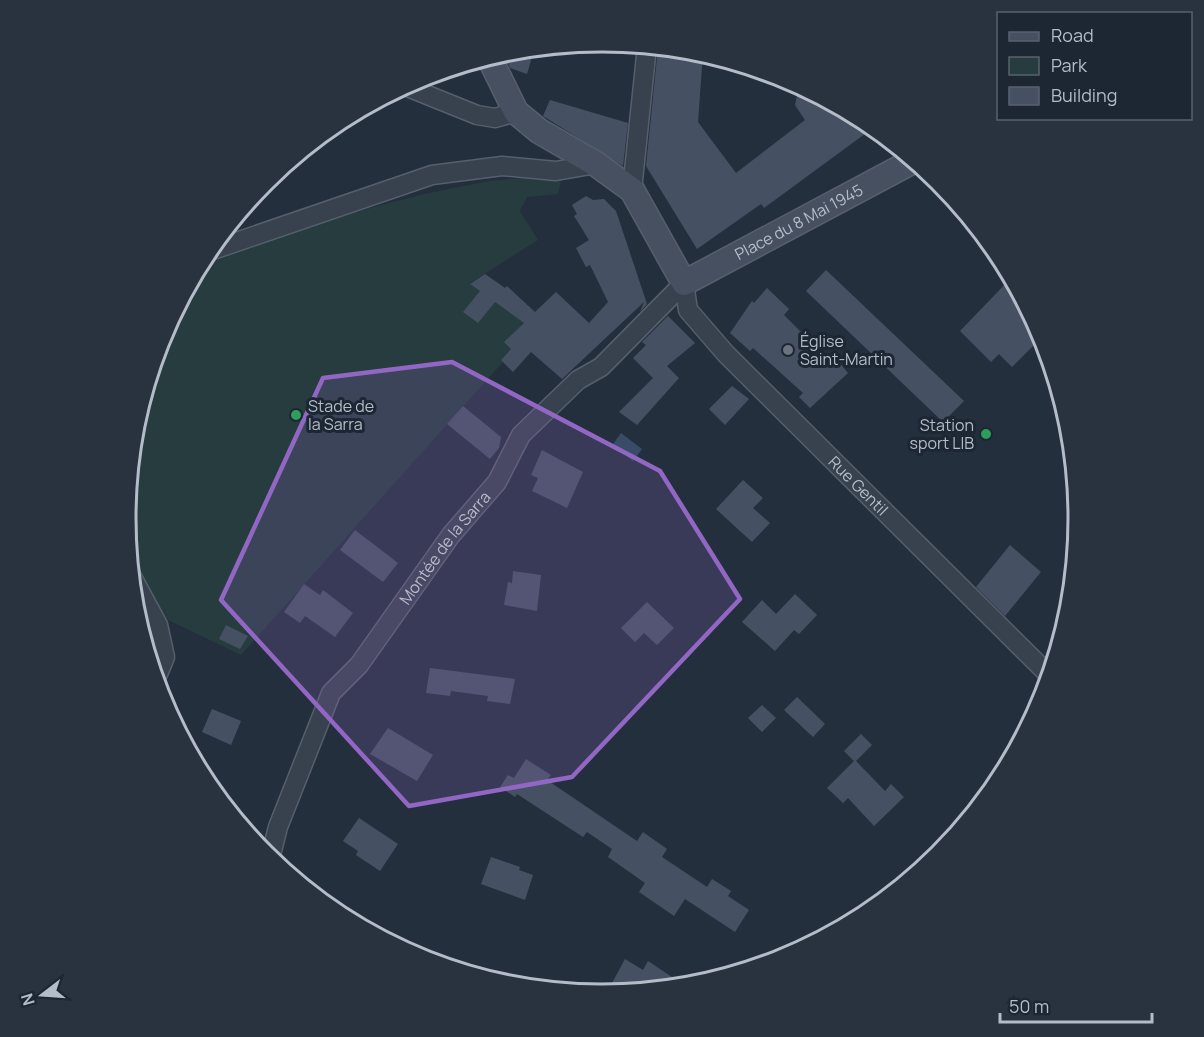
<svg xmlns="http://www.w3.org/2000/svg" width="1204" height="1037" viewBox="0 0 1204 1037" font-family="Manrope,sans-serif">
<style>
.green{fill:#263c3f}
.water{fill:#394c67}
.building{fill:#455162}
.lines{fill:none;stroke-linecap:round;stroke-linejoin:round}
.street-casing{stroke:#565f6c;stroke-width:21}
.secondary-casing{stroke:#565f6c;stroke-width:27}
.street{stroke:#38414e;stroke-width:18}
.secondary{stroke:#465061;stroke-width:24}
.marked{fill:#9266c3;fill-opacity:0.2;stroke:#9266c3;stroke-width:4.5;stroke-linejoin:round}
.worship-dot{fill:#6b7280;stroke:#1d2633;stroke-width:2}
.leisure-dot{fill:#2e9e5b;stroke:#1d2633;stroke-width:2}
.labels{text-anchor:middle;stroke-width:6;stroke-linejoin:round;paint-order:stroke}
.street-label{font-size:16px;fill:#b4bcc9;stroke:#1d2633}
.poi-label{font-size:16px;fill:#b4bcc9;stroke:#1d2633;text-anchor:start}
.rim{fill:none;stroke:#b4bcc9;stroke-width:3}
</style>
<rect width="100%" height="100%" fill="#242f3e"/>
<path class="green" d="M562 176 558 194 527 197 520 211 538 240 470 283 524 323 505 342 511 349 501 360 503 362 241 655 168 620 129 556 126 518 135 425 162 336 198 268C288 231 383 200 479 183 506 178 534 178 562 176Z"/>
<path class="water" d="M621 433 642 449 633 461 613 444Z"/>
<g class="building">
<path d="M658 48 703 53 698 122 736 173 805 120 795 105 799 86 873 128 764 208 761 204 697 249 646 166Z"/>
<path d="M511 51 532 57 527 74 510 68 508 63Z"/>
<path d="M550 100 628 123 623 166 543 116Z"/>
<path d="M586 196 593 200 604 199 616 211 647 304 640 312 644 302 562 379 531 352 513 372 501 360 511 349 504 342 524 323 495 302 478 323 463 312 480 291 470 284 485 274 505 288 507 286 535 312 556 292 589 323 608 302 590 265 586 267 576 248 589 240 574 216 577 214 572 205Z"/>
<path d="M826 270 964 401 943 422 806 291Z"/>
<path d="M1011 278 1042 337 1012 367 999 354 991 362 960 331Z"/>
<path d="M767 288 789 309 784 315 833 364 837 360 848 373 810 408 799 397 803 393 753 348 750 351 730 333 752 301 754 303Z"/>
<path d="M668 316 695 343 667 366 679 378 637 425 619 412 653 378 633 358 646 345 642 342Z"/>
<path d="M732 386 749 399 725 425 709 409Z"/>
<path d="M463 406 501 437 499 448 490 459 447 424Z"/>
<path d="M542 450 583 472 567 508 532 491 538 478 531 475Z"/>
<path d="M743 480 763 498 753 508 770 523 752 542 716 509Z"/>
<path d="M355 530 398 563 383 582 340 550Z"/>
<path d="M1010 545 1041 572 1005 616 976 587Z"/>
<path d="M513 571 541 575 537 611 504 605 508 582 512 583Z"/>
<path d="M304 584 320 595 323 590 353 613 335 637 305 616 300 623 284 612Z"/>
<path d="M795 594 817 615 799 634 794 630 775 651 742 622 762 600 776 614Z"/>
<path d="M647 602 674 628 657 645 644 633 635 642 621 628Z"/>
<path d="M226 625 248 636 240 649 219 639Z"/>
<path d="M430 668 515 679 510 704 487 701 488 696 451 691 450 696 426 693Z"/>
<path d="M797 697 825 724 813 737 784 710Z"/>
<path d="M762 705 776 718 762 732 748 718Z"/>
<path d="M212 709 241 721 231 745 202 732Z"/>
<path d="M388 728 433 755 417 781 370 754Z"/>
<path d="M861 734 872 745 856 761 885 791 891 784 904 797 874 826 848 798 843 803 827 788 854 761 844 751Z"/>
<path d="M526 759 551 775 547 780 637 841 643 832 667 849 662 857 707 887 712 879 731 891 728 896 749 910 735 932 685 899 674 916 639 892 645 883 608 857 612 849 587 832 583 837 517 794 515 797 500 787 508 775 514 778Z"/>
<path d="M359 818 398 844 380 871 356 855 358 851 343 841Z"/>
<path d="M491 857 520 867 519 870 533 875 525 900 481 884Z"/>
<path d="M625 959 643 970 648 961 687 987 629 992 612 983Z"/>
</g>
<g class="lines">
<g class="street-casing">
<g id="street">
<path d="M405 86 477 115 495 118 516 112"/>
<path d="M632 190 647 46"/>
<path d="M207 252 432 175 502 166 556 171 596 164"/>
<path id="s1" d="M684 283 688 310 726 354 1050 676"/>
<path d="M131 575 158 625 165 657 158 674 154 676"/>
<path id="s2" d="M270 859 278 827 331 693 359 665 451 535 497 482 521 435 578 380 601 367 684 283"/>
</g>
</g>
<g class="secondary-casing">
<g id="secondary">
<path id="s3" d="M489 57 516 112 539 131 596 164 632 190 684 283 913 161"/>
</g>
</g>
<use href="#street" class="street"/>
<use href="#secondary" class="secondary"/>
</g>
<path class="marked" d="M452 362 660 471 740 599 572 777 409 806 221 600 323 378Z"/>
<circle class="worship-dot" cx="788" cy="350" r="6"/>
<g class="leisure-dot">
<circle cx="296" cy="415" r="6"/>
<circle cx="986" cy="434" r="6"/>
</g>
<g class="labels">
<g class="street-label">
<text dy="6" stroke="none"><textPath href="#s3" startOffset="438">Place du 8 Mai 1945</textPath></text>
<text dy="6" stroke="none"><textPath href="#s1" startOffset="272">Rue Gentil</textPath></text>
<text dy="6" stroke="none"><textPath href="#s2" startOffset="362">Montée de la Sarra</textPath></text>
</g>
<g class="poi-label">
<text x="800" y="347">Église<tspan x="800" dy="18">Saint-Martin</tspan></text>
<text x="308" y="412">Stade de<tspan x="308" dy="18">la Sarra</tspan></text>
<text x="974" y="431" text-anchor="end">Station<tspan x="974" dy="18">sport LIB</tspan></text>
</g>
</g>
<path d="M0 0H1204V1037H0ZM136 518a466 466 0 1 1 932 0a466 466 0 1 1-932 0Z" fill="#29323f" fill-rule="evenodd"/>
<path class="rim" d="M136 518a466 466 0 1 1 932 0a466 466 0 1 1-932 0Z"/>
<rect x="997" y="12" width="195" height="108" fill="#1d2633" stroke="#59626f" stroke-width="1.5"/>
<rect x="1009" y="32" width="30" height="9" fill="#465061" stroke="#59626f" stroke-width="1.5"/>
<text x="1051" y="42" font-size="18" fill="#b4bcc9">Road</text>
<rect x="1009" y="57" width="30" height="18" fill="#263c3f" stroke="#59626f" stroke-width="1.5"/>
<text x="1051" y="72" font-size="18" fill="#b4bcc9">Park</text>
<rect x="1009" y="87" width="30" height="18" fill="#455162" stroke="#59626f" stroke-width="1.5"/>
<text x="1051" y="102" font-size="18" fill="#b4bcc9">Building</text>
<g transform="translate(42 995) rotate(253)" stroke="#1d2633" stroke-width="4.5" paint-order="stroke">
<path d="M0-4.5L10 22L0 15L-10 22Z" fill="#b4bcc9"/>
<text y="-9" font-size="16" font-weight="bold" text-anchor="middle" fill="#b4bcc9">N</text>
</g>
<path d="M1000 1013v9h152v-9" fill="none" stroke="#b4bcc9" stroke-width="3"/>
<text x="1009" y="1013" font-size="18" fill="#b4bcc9" stroke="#1d2633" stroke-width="4.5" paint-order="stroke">50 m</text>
</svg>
